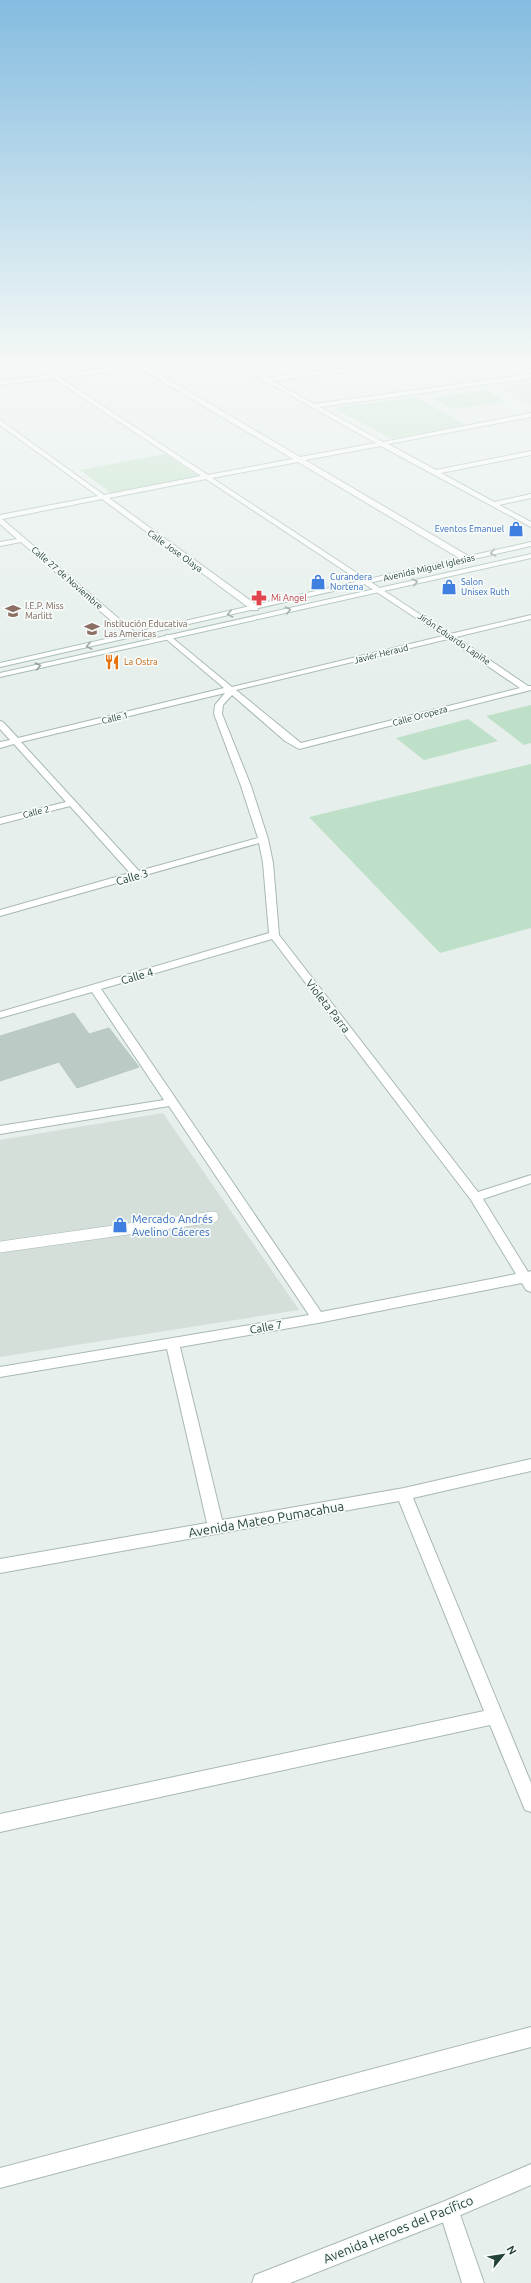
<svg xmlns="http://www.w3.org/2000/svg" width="531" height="2283" viewBox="0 0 531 2283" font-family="Ubuntu,sans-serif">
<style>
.built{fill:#d4dfda}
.green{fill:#bfe0c8}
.building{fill:#bbcac4;stroke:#b8c9c2}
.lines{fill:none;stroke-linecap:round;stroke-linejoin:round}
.service-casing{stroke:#a8b8b2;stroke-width:12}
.minor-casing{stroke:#a8b8b2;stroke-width:2}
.tertiary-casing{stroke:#a8b8b2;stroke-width:2}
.secondary-casing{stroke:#a4bbb3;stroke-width:2}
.service{stroke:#fff;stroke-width:11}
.minor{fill:#fff;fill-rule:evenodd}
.tertiary{fill:#fff;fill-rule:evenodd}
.secondary{fill:#fff;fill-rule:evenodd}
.oneway{stroke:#92a09c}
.labels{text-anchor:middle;stroke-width:3.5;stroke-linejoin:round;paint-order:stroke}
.far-shop-label{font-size:9px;fill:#366cbe;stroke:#f7fbf9;text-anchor:start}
.far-street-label{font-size:9px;fill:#24423a;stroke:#f7fbf9}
.far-health-label{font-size:9px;fill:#be3a42;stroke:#f7fbf9;text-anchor:start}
.far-education-label{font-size:9px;fill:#785e54;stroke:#f7fbf9;text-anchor:start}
.far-food-label{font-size:9px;fill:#c56008;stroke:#f7fbf9;text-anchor:start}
.street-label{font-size:11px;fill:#24423a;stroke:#f7fbf9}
.shop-label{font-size:11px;fill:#366cbe;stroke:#f7fbf9;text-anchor:start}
.near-street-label{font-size:13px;fill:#24423a;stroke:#f7fbf9}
</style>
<rect width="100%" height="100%" fill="#e6efeb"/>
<g class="built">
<path d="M531 383V407L497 387Z"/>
<path d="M163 1113 299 1310 0 1357V1140Z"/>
</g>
<g class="green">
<path d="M487 390 507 402 452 409 433 398Z"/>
<path d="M415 397 466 425 392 439 334 408Z"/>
<path d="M165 454 198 476 111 493 80 470Z"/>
<path d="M531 705V743L524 745 486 716Z"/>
<path d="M468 719 498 741 424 760 396 738Z"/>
<path d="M531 764V928L440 953 309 817Z"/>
</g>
<path class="building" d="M74 1013 89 1034 109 1028 139 1067 77 1088 59 1062 0 1081V1036Z"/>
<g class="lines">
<g class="service-casing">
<path id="service" d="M0 1247 213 1217"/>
</g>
<g class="minor-casing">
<g id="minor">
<path d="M192 358H211L147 367 300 457 376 443 224 358H231L267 378 426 358H445L272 381 314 404 531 374V378L320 407 383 442 531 413V417L388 444 436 470 531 451V455L441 473 494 502 531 494V498L499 505 531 522V527L381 446 305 460 470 557V561H464L298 462 212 478 450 634 531 615V619L456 637 528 686H531V690L299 749 285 741 232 695 223 705 222 714 251 786 268 839 273 863 279 935 478 1192 531 1175V1183L483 1199 528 1272 531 1271V1292L526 1290 522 1283 318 1323 180 1347 222 1520 404 1488 531 1459V1471L413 1498 531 1783V1812L525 1810 490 1725 0 1832V1814L484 1711 399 1501 0 1573V1559L207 1523 167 1349 0 1377V1367L309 1315 169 1106 0 1134V1126L164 1100 92 992 0 1018V1012L269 933 263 863 259 843 0 916V910L130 873 70 806 0 824V818L66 802 14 744 0 748V742L10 740 0 729V721L3 722 18 738 224 688 166 639V635H169L232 687 443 636 206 479 109 498 258 606V610H252L102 499 2 519 137 634V638H131L21 542 0 546V542L17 539 0 524V515L98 496 0 425V420L104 495 201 476 53 378 0 385V381ZM140 368 293 459 208 475 60 378ZM448 639 520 688 301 743 236 690ZM225 693 215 705 214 714 241 786 258 838 139 871 21 742ZM272 939 471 1200 516 1274 321 1312 101 989Z"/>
<path d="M521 358H527L531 361V366Z"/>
<path d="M531 2027V2047L0 2188V2168Z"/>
<path d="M449 2200 456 2203 484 2283H462L439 2210 442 2203Z"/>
</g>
</g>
<g class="tertiary-casing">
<path id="tertiary" d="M531 2164V2185L449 2220 290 2283H252L255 2275 445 2201Z"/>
</g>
<g class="secondary-casing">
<g id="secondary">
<path d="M531 542V546L0 667V663Z"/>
<path d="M531 554V558L0 677V673Z"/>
</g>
</g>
<use href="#service" class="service"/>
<use href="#minor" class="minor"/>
<use href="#tertiary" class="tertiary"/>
<use href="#secondary" class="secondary"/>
</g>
<defs><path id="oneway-chevron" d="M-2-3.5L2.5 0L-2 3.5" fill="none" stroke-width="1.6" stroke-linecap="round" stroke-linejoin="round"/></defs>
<g class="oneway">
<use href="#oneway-chevron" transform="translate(493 553) rotate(167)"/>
<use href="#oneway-chevron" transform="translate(415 582) rotate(-13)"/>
<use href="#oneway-chevron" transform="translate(288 610) rotate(-12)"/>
<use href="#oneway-chevron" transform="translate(230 614) rotate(167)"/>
<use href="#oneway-chevron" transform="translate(89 646) rotate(168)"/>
<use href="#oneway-chevron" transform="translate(38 666) rotate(-13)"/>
</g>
<linearGradient id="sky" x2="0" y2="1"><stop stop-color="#84bce0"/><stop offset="0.53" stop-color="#f4f8f6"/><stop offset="1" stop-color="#f4f8f6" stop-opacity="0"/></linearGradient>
<rect width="531" height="678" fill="url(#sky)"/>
<defs>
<g id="shop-bare" transform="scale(1.2)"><path d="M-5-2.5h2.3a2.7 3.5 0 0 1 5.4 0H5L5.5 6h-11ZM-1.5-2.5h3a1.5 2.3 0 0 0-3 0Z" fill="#3f7fe0" stroke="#f7fbf9" stroke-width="2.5" paint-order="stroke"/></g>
<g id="pharmacy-bare" transform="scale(1.2)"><path d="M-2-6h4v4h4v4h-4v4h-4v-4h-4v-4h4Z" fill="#e0444e" stroke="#f7fbf9" stroke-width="2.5" paint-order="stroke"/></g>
<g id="school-bare" transform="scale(1.2)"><path d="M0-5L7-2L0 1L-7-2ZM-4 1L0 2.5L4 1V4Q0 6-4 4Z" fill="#8d6e63" stroke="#f7fbf9" stroke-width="2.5" paint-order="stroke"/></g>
<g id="restaurant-bare" transform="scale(1.2)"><path d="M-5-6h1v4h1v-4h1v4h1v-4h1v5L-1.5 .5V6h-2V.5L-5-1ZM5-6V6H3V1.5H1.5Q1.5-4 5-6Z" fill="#e8710a" stroke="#f7fbf9" stroke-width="2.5" paint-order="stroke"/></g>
</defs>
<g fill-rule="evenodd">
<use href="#shop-bare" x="516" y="529"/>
<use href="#shop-bare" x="318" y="582"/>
<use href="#shop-bare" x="449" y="587"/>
<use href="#pharmacy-bare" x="259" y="598"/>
<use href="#school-bare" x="13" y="611"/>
<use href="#school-bare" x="92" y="629"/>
<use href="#restaurant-bare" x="112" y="662"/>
<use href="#shop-bare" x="120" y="1225"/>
</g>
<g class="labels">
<g class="far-shop-label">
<text x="504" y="532" text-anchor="end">Eventos Emanuel</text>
<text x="330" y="580">Curandera<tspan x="330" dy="10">Nortena</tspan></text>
<text x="461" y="585">Salon<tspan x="461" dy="10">Unisex Ruth</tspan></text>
</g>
<g class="far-street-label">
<text transform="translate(175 551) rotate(36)" y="3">Calle Jose Olaya</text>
<text transform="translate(429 568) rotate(-13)" y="3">Avenida Miguel Iglesias</text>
<text transform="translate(67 578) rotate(41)" y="3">Calle 27 de Noviembre</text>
<text transform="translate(454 639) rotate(34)" y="3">Jirón Eduardo Lapiñe</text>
<text transform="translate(381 654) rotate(-14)" y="3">Javier Heraud</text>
<text transform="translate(420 716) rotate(-15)" y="3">Calle Oropeza</text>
<text transform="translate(115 718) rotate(-13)" y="3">Calle 1</text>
<text transform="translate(36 812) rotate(-14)" y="3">Calle 2</text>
</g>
<g class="far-health-label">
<text x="271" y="601">Mi Angel</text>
</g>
<g class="far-education-label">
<text x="25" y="609">I.E.P. Miss<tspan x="25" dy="10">Marlitt</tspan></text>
<text x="104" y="627">Institución Educativa<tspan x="104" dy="10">Las Americas</tspan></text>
</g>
<g class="far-food-label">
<text x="124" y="665">La Ostra</text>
</g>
<g class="street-label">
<text transform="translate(132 877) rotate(-16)" y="4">Calle 3</text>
<text transform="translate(137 976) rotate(-16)" y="4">Calle 4</text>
<text transform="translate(328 1006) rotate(52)" y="4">Violeta Parra</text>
<text transform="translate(266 1327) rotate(-10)" y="4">Calle 7</text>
</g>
<g class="shop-label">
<text x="132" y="1223">Mercado Andrés<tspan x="132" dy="13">Avelino Cáceres</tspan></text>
</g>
<g class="near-street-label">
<text transform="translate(266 1519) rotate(-10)" y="5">Avenida Mateo Pumacahua</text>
<text transform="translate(398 2229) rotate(-22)" y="5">Avenida Heroes del Pacífico</text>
</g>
</g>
<g transform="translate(503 2255) rotate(60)" stroke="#f7fbf9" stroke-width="3" paint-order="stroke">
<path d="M0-3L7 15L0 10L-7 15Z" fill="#24423a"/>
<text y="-6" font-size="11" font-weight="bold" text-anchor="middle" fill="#24423a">N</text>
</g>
</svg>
